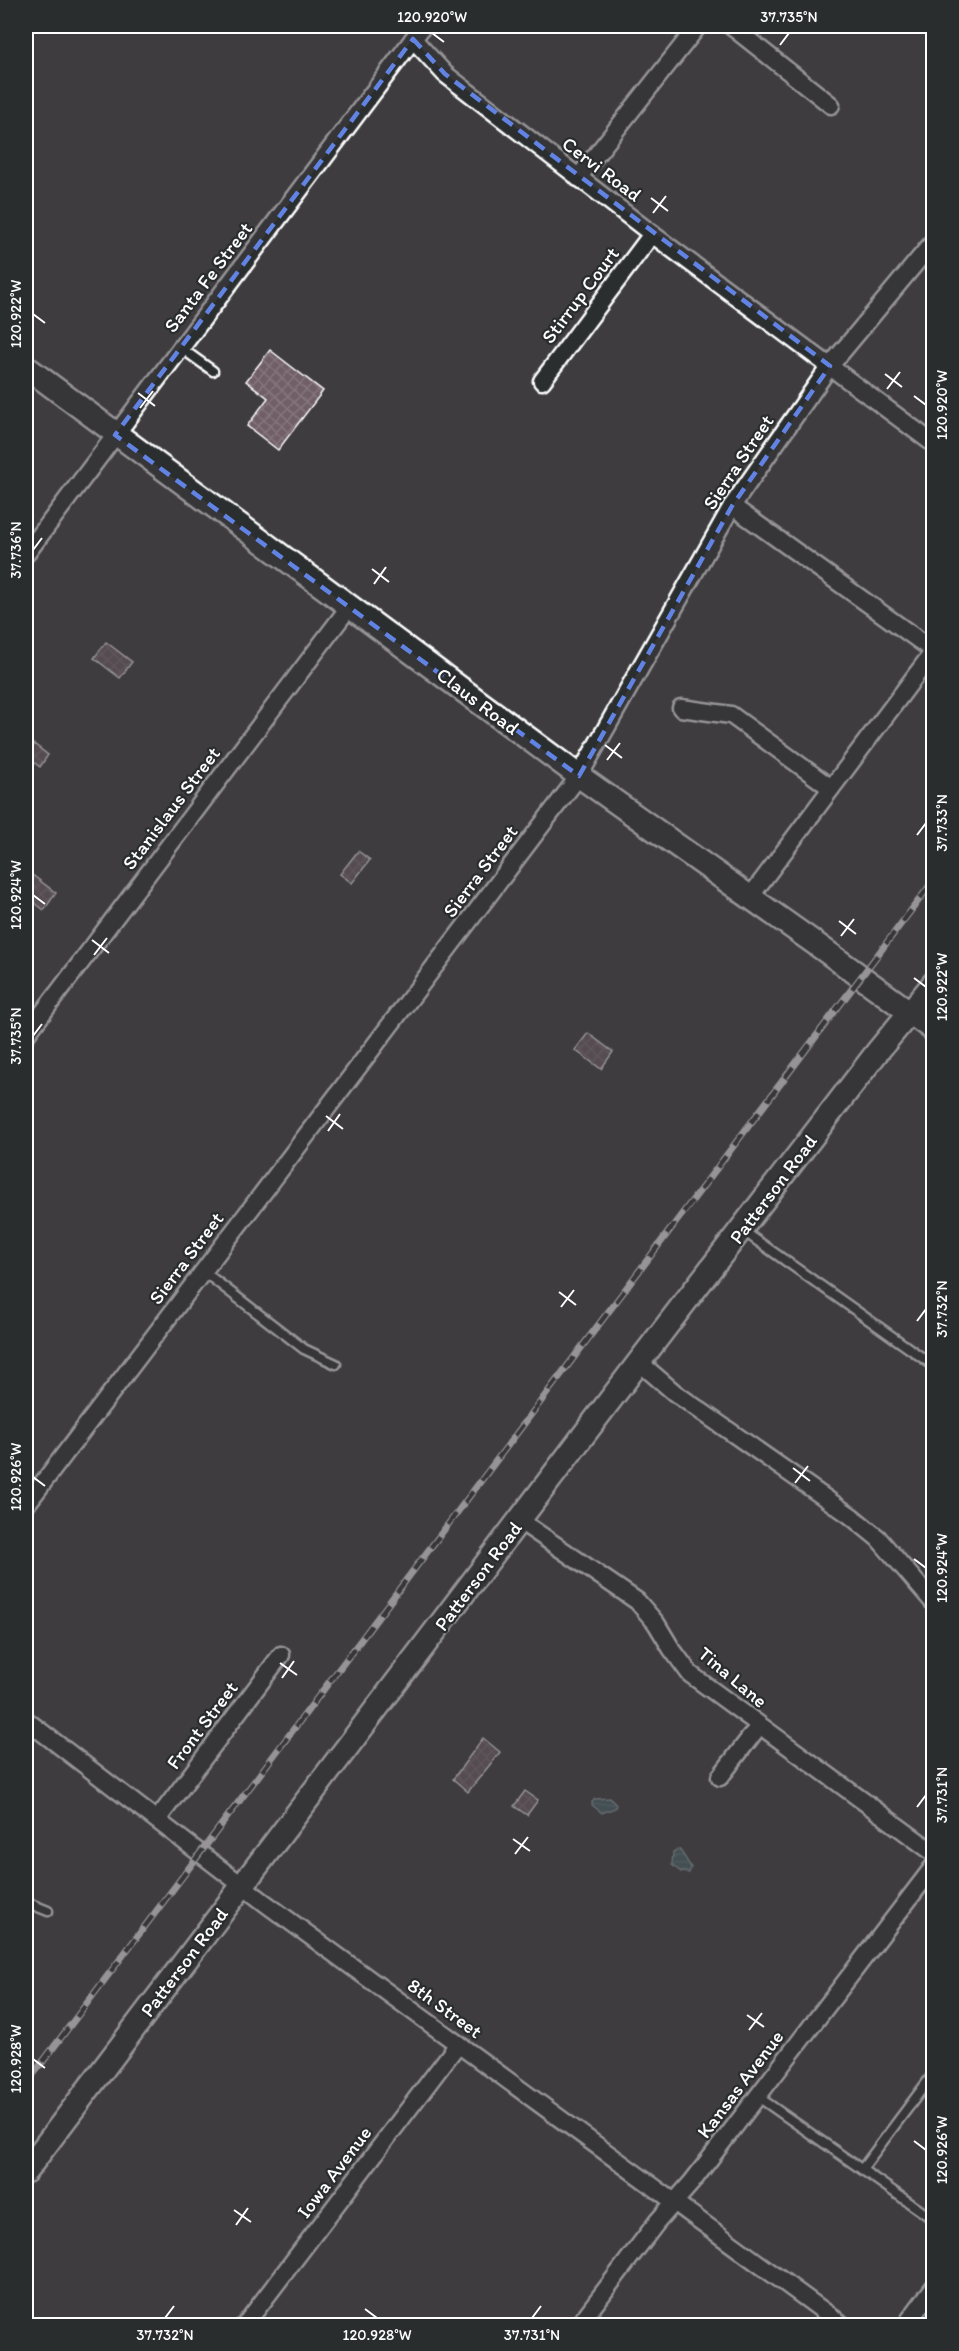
<svg xmlns="http://www.w3.org/2000/svg" width="959" height="2351" viewBox="0 0 959 2351" font-family="Itim,sans-serif">
<style>
.water{fill:url(#water-rules);stroke:#91a3a6;stroke-width:1.5}
.building{fill:url(#building-cross-hatch);stroke:#fff;stroke-width:1.5}
.lines{fill:none;stroke-linecap:round;stroke-linejoin:round}
.lane-casing{stroke:#fff;stroke-width:13}
.street-casing{stroke:#fff;stroke-width:21}
.secondary-casing{stroke:#fff;stroke-width:27}
.lane{stroke:#2a2d2e;stroke-width:8}
.street{stroke:#2a2d2e;stroke-width:16}
.secondary{stroke:#2a2d2e;stroke-width:22}
.rail-casing{stroke:#fff;stroke-width:7}
.rail{stroke:#2a2d2e;stroke-width:4.5;stroke-dasharray:14;stroke-linecap:butt}
.marked{fill:none;stroke:#6183e4;stroke-width:4.5;stroke-dasharray:12 8;stroke-linejoin:round}
.ticks{fill:none;stroke:#fff;stroke-width:2}
.labels{text-anchor:middle;stroke-width:4.5;stroke-linejoin:round;paint-order:stroke}
.street-label{font-size:20px;fill:#fff;stroke:#2a2d2e}
.neatline{fill:none;stroke:#fff;stroke-width:2}
.ticks-label{font-size:15px;text-anchor:middle;fill:#fff}
</style>
<defs>
<pattern id="water-rules" width="6" height="5" patternUnits="userSpaceOnUse" patternTransform="scale(1.5)"><rect width="6" height="5" fill="#48666b"/><path d="M0 2.5h6" fill="none" stroke="#637d81"/></pattern>
<pattern id="building-cross-hatch" width="8" height="8" patternUnits="userSpaceOnUse" patternTransform="scale(1.5)"><rect width="8" height="8" fill="#705e66"/><path d="M0 0l8 8M0 8l8-8" fill="none" stroke="#85767d"/></pattern>
</defs>
<rect width="100%" height="100%" fill="#3f3c3f"/>
<filter id="ink" filterUnits="userSpaceOnUse"><feTurbulence type="fractalNoise" baseFrequency=".0167" numOctaves="2"/><feDisplacementMap in="SourceGraphic" scale="12" xChannelSelector="R" yChannelSelector="G"/><feConvolveMatrix kernelMatrix="1 2 1 2 8 2 1 2 1" color-interpolation-filters="sRGB"/></filter>
<g filter="url(#ink)">
<g class="water">
<path d="M610 1798 616 1805 615 1808 602 1813 592 1805V1802L595 1799Z"/>
<path d="M679 1849C682 1853 690 1865 691 1868L689 1873 681 1872 672 1865 673 1852Z"/>
</g>
<g class="building">
<path d="M270 350 323 391 278 450 247 426 268 398 246 381Z"/>
<path d="M106 642 132 662 120 678 94 658Z"/>
<path d="M34 744 48 755 40 767 26 756Z"/>
<path d="M358 851 370 860 352 883 340 874Z"/>
<path d="M31 874 56 893 44 910 26 896V881Z"/>
<path d="M588 1033 613 1052 601 1069 575 1050Z"/>
<path d="M483 1738 500 1752 468 1792 453 1779Z"/>
<path d="M525 1791 538 1800 527 1815 514 1806Z"/>
</g>
<g class="lines">
<g class="lane-casing">
<g id="lane">
<path d="M181 348 213 371"/>
<path d="M742 1230 934 1366"/>
<path d="M203 1271 304 1349 336 1364"/>
<path d="M26 1738 34 1727"/>
<path d="M26 1902 48 1911"/>
<path d="M757 2096 934 2220"/>
<path d="M862 2169 934 2073"/>
</g>
</g>
<g class="street-casing">
<g id="street">
<path d="M731 26 831 105"/>
<path d="M413 39 445 74 652 234 934 444"/>
<path d="M578 178 698 26"/>
<path d="M542 381 652 234"/>
<path d="M732 506 934 651"/>
<path d="M26 554 423 26"/>
<path d="M681 708 731 715 831 788"/>
<path d="M750 897 934 651"/>
<path d="M26 1035 350 606"/>
<path d="M639 1362 675 1393 851 1516 878 1538 934 1603"/>
<path d="M26 1505 579 776 732 506 830 366 934 241"/>
<path d="M520 1521 637 1601 656 1623 671 1648 690 1674 934 1853"/>
<path d="M26 1720 265 1903 844 2326"/>
<path d="M720 1777 759 1726"/>
<path d="M157 1820 281 1655"/>
<path d="M244 2326 458 2044"/>
<path d="M578 2326 657 2222 692 2182 934 1866"/>
<path d="M905 2326 934 2287"/>
</g>
</g>
<g class="secondary-casing">
<g id="secondary">
<path d="M26 367 579 776 816 944 934 1030"/>
<path d="M26 2171 639 1362 878 1051 934 983"/>
</g>
</g>
<use href="#lane" class="lane"/>
<use href="#street" class="street"/>
<use href="#secondary" class="secondary"/>
<g class="rail-casing">
<path id="rail" d="M26 2084 934 880"/>
</g>
<use href="#rail" class="rail"/>
</g>
</g>
<path d="M0 0H959V2351H0ZM413 39 445 74 830 366 732 506 579 776 115 435Z" fill="#3f3c3f" fill-opacity=".55" fill-rule="evenodd"/>
<path class="marked" d="M413 39 445 74 830 366 732 506 579 776 115 435Z"/>
<path class="ticks" d="M432 33 444 42M780 45 789 33M651 198 668 211M653 213 666 196M33 314 45 323M885 374 902 387M887 389 900 372M138 393 155 406M914 396 926 405M140 408 153 391M33 550 42 538M372 569 389 582M374 584 386 567M605 745 622 758M607 760 620 743M917 835 926 823M33 895 45 904M839 921 856 934M841 936 854 919M92 940 109 953M94 955 107 938M914 978 926 987M33 1036 42 1024M326 1116 343 1129M328 1131 340 1114M559 1292 576 1305M561 1307 574 1290M917 1321 926 1309M793 1468 810 1481M33 1477 45 1486M795 1483 808 1466M914 1559 926 1568M280 1663 297 1675M282 1678 294 1661M917 1807 926 1795M513 1839 530 1851M515 1854 528 1837M747 2015 764 2027M749 2030 762 2013M33 2059 45 2068M914 2141 926 2150M234 2210 251 2222M236 2225 248 2208M365 2309 377 2318M165 2318 174 2306M532 2318 541 2306"/>
<g class="labels">
<g class="street-label">
<text transform="translate(602 169) rotate(37)" y="7">Cervi Road</text>
<text transform="translate(208 277) rotate(-53)" y="7">Santa Fe Street</text>
<text transform="translate(580 295) rotate(-53)" y="7">Stirrup Court</text>
<text transform="translate(738 462) rotate(-56)" y="7">Sierra Street</text>
<text transform="translate(478 701) rotate(37)" y="7">Claus Road</text>
<text transform="translate(171 808) rotate(-53)" y="7">Stanislaus Street</text>
<text transform="translate(480 871) rotate(-53)" y="7">Sierra Street</text>
<text transform="translate(773 1189) rotate(-53)" y="7">Patterson Road</text>
<text transform="translate(186 1258) rotate(-53)" y="7">Sierra Street</text>
<text transform="translate(478 1576) rotate(-53)" y="7">Patterson Road</text>
<text transform="translate(733 1677) rotate(40)" y="7">Tina Lane</text>
<text transform="translate(202 1725) rotate(-53)" y="7">Front Street</text>
<text transform="translate(184 1962) rotate(-53)" y="7">Patterson Road</text>
<text transform="translate(445 2008) rotate(36)" y="7">8th Street</text>
<text transform="translate(740 2084) rotate(-53)" y="7">Kansas Avenue</text>
<text transform="translate(334 2172) rotate(-53)" y="7">Iowa Avenue</text>
</g>
</g>
<rect width="959" height="2351" fill="none" stroke="#2a2d2e" stroke-width="66"/>
<rect x="33" y="33" width="893" height="2285" class="neatline"/>
<g class="ticks-label">
<text x="432" y="22">120.920°W</text>
<text x="789" y="22">37.735°N</text>
<text transform="translate(16 314) rotate(-90)" y="5">120.922°W</text>
<text transform="translate(942 405) rotate(-90)" y="5">120.920°W</text>
<text transform="translate(16 550) rotate(-90)" y="5">37.736°N</text>
<text transform="translate(942 823) rotate(-90)" y="5">37.733°N</text>
<text transform="translate(16 895) rotate(-90)" y="5">120.924°W</text>
<text transform="translate(942 987) rotate(-90)" y="5">120.922°W</text>
<text transform="translate(16 1036) rotate(-90)" y="5">37.735°N</text>
<text transform="translate(942 1309) rotate(-90)" y="5">37.732°N</text>
<text transform="translate(16 1477) rotate(-90)" y="5">120.926°W</text>
<text transform="translate(942 1568) rotate(-90)" y="5">120.924°W</text>
<text transform="translate(942 1795) rotate(-90)" y="5">37.731°N</text>
<text transform="translate(16 2059) rotate(-90)" y="5">120.928°W</text>
<text transform="translate(942 2150) rotate(-90)" y="5">120.926°W</text>
<text x="165" y="2340">37.732°N</text>
<text x="377" y="2340">120.928°W</text>
<text x="532" y="2340">37.731°N</text>
</g>
</svg>
